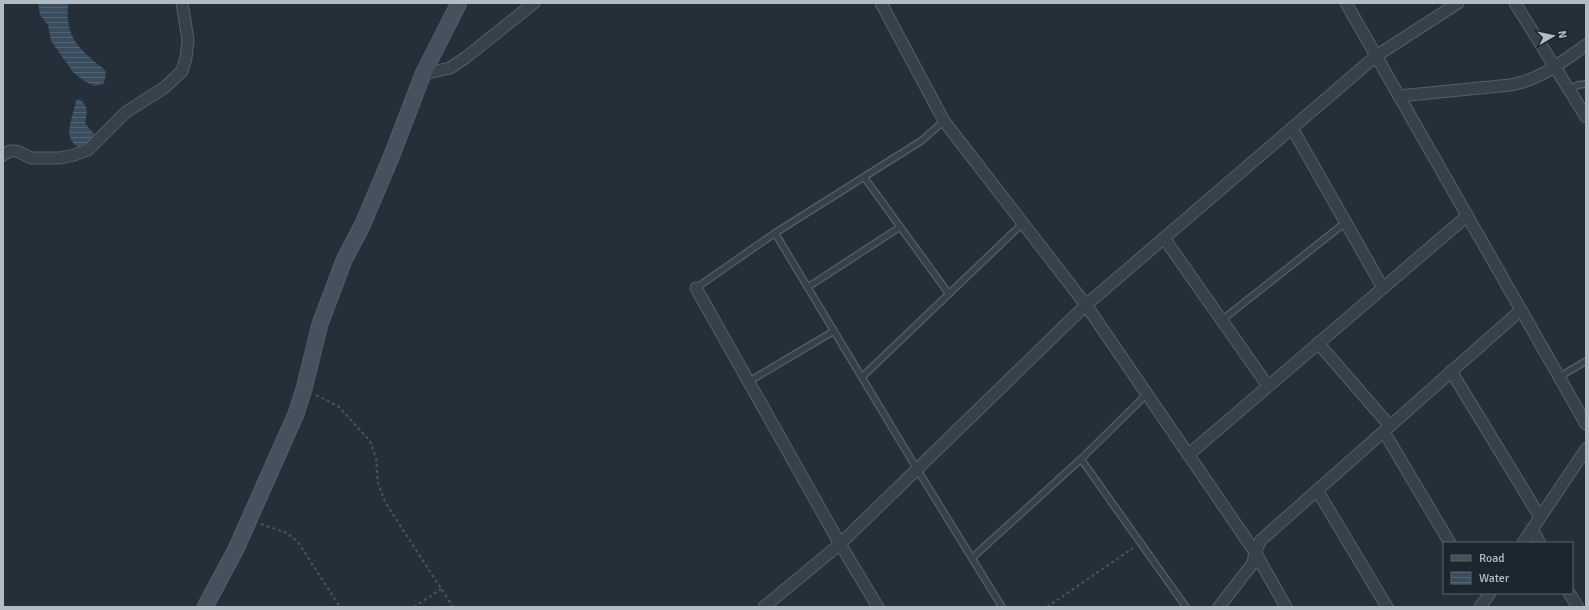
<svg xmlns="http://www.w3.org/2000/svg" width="1589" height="610" viewBox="0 0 1589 610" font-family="Signika,sans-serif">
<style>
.water{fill:url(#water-rules)}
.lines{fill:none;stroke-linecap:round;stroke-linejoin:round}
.lane-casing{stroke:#555f67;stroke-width:8}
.street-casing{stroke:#555f67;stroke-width:13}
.secondary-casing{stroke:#555f67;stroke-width:17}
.path{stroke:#455859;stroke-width:2;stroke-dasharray:3 3;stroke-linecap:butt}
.lane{stroke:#37414a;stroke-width:5.5}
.street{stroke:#37414a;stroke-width:11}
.secondary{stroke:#45515c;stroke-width:15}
</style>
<defs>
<pattern id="water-rules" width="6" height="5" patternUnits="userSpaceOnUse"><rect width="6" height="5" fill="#394d5f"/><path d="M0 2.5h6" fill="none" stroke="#536574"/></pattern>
</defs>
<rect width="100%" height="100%" fill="#242f39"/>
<g class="water">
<path d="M38 3H68C65 40 80 49 106 71L105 80 103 84 95 86 84 81 73 72 51 41 48 25 40 15Z"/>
<path d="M79 99C88 105 88 112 85 122 88 130 96 131 95 141L80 148C60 138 74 116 76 100Z"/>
</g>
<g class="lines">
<g class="lane-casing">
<g id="lane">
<path d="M1569 90 1578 85 1586 84"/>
<path d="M864 177 949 294"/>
<path d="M775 233 917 469 1002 607"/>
<path d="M808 287 900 227"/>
<path d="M696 288 775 233 921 141 944 121"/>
<path d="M1222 320 1346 222"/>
<path d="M862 377 1023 223"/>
<path d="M1559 377 1586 361"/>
<path d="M748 382 834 331"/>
<path d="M1081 459 1186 607"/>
<path d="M972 558 1081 459 1147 394"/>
</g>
</g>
<g class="street-casing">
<g id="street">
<path d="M881 3 944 121 1086 305 1255 552 1286 607"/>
<path d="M1346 3 1586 424"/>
<path d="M1515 3 1586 117"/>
<path d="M423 74 450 68 465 58 534 3"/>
<path d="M1399 96 1510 85C1540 80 1562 62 1586 45"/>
<path d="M1292 128 1383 288"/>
<path d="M3 155 10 151H17L31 158H60L74 155 88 150 126 112 164 88 182 71 186 58 188 40 182 3"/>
<path d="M1164 238 1268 386"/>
<path d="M696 288 840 544 878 607"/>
<path d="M1318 343 1390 426"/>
<path d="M1451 371 1540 517"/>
<path d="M1384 432 1450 543"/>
<path d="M1188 455 1467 216"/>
<path d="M1317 490 1387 607"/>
<path d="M1532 529 1540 543"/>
<path d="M1523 543 1586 449"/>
<path d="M1569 593 1578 607"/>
<path d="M764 607 840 544 1086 305 1376 56 1458 3"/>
<path d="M1219 607 1253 563 1255 552 1261 540 1521 310"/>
<path d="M1480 607 1490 593"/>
</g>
</g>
<g class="secondary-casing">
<path id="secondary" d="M205 607 236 549 296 414 304 389 320 324 334 287 344 260 362 226 392 155 423 74 459 3"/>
</g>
<g class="path">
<path d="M316 395 338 406 370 441 376 458 378 483 385 502 453 607"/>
<path d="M261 524 287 533 298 542 340 607"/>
<path d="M414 607 441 589"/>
<path d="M1047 607 1133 548"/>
</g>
<use href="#lane" class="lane"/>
<use href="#street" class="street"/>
<use href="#secondary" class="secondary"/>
</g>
<rect width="1589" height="610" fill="none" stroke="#b2bcc5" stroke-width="8"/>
<rect x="1443" y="542" width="130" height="52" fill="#1c262e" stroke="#58626a"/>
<rect x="1451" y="555" width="20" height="6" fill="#45515c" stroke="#58626a"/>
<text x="1479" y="562" font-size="12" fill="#b2bcc5">Road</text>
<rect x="1451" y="572" width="20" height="12" fill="url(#water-rules)" stroke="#58626a"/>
<text x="1479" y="582" font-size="12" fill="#b2bcc5">Water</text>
<g transform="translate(1553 36) rotate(81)" stroke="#1c262e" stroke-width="3" paint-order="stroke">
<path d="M0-3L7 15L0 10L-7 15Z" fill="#b2bcc5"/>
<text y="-6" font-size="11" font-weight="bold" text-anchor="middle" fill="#b2bcc5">N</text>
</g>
</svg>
